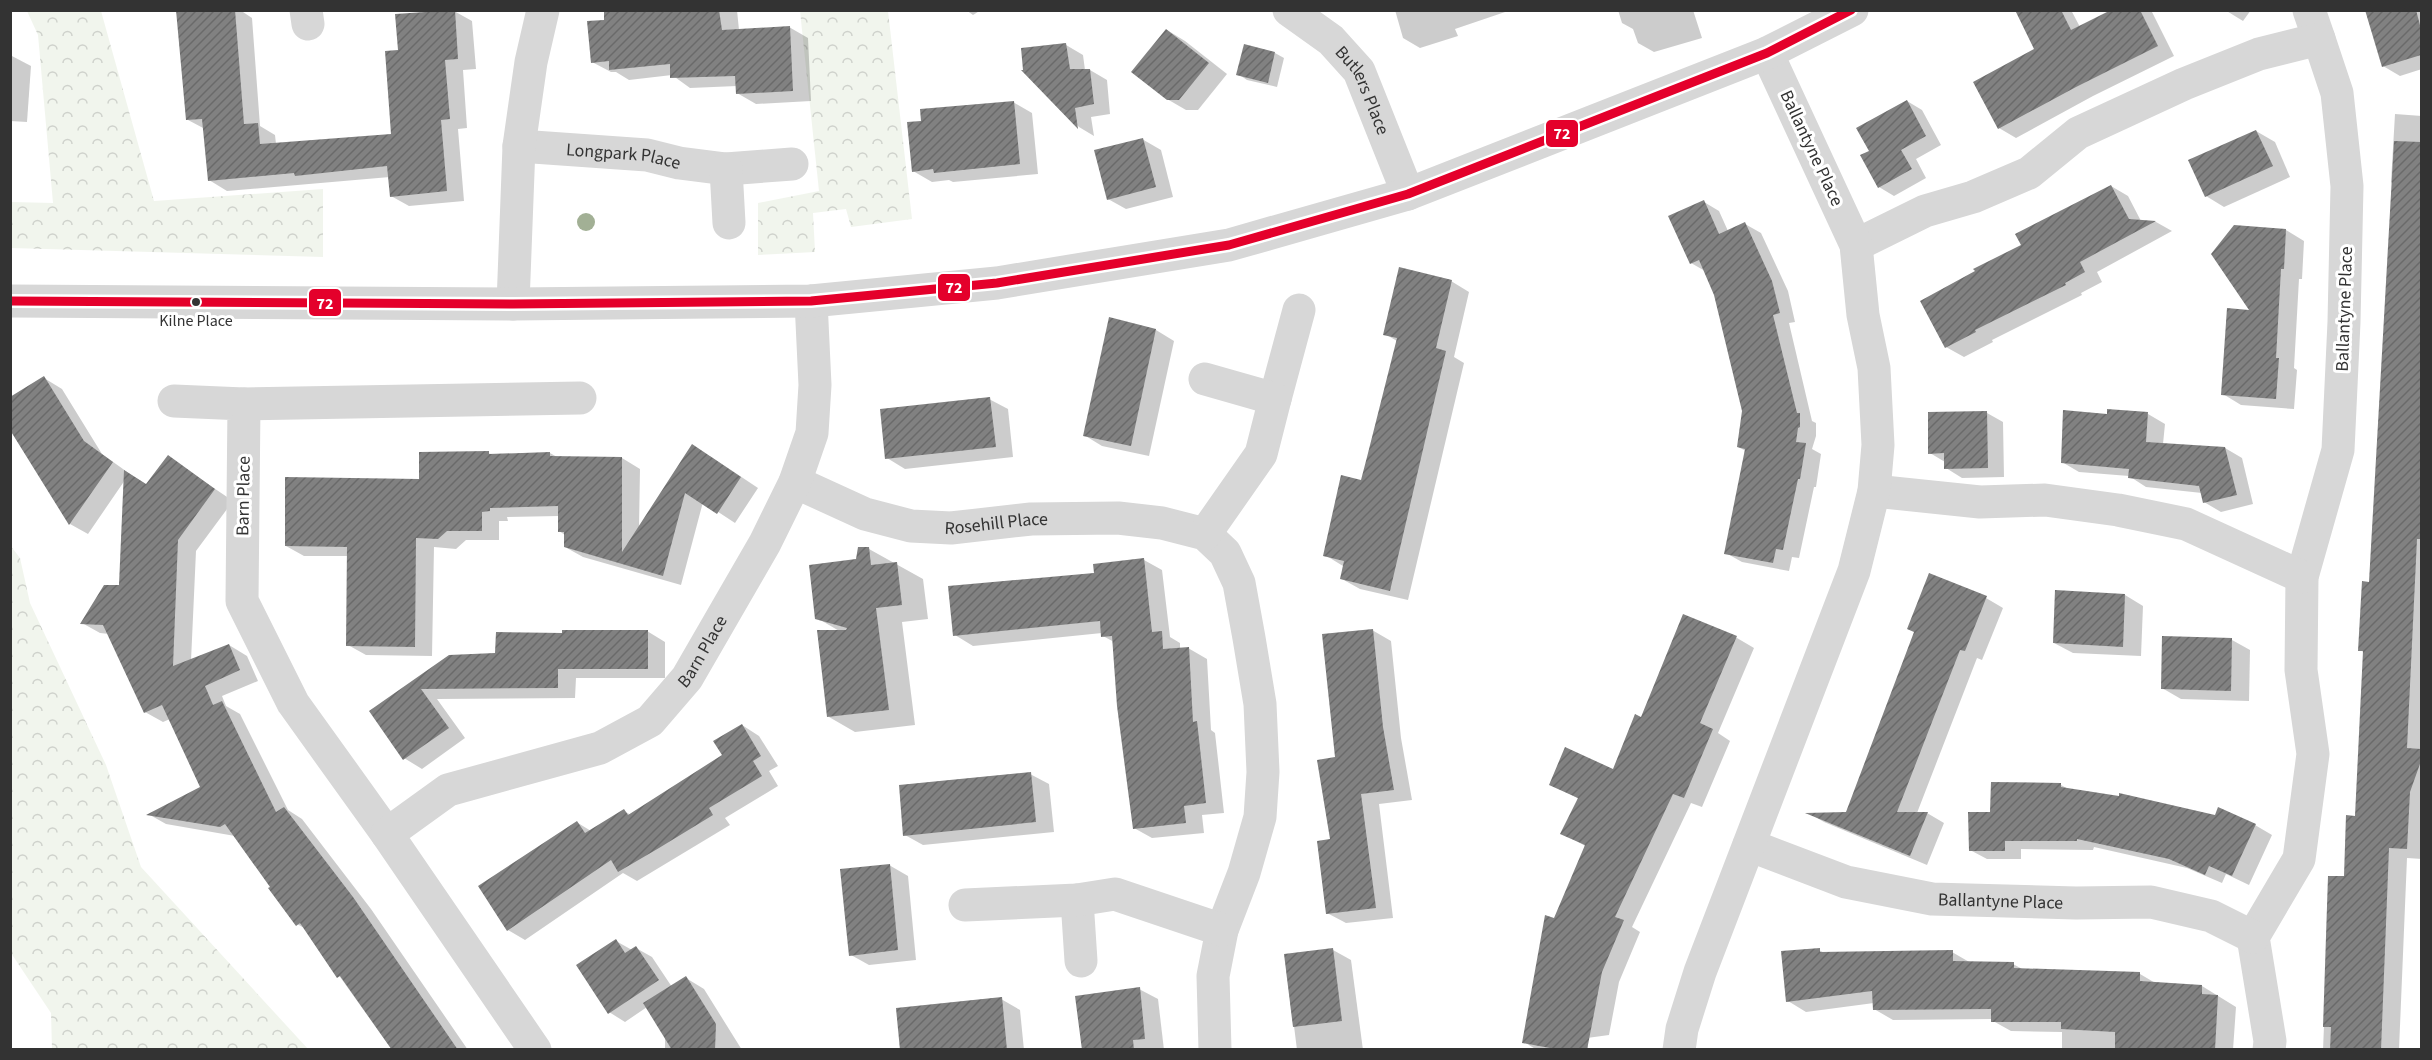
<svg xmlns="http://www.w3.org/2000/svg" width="2432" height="1060" viewBox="0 0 2432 1060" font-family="'Source Sans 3',sans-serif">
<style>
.forest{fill:url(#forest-crowns)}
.shadow{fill:#0003}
.building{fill:url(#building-hatch)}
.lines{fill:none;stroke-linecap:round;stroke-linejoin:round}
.minor{stroke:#d7d7d7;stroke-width:33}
.tertiary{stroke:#d7d7d7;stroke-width:33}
.bus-1-casing{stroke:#fff;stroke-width:14}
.bus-1{stroke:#e4002b;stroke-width:9}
.tree{fill:#a2b095}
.bus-dot{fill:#333;stroke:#fff;stroke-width:2}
.labels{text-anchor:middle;stroke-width:6;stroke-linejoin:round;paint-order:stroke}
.bus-label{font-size:16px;fill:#333;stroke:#fff}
.street-label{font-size:18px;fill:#333;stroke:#fff}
.line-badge{stroke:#fff;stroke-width:2}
.badge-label{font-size:16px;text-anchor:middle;font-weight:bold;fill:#fff}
</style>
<defs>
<pattern id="forest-crowns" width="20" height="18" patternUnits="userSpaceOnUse" patternTransform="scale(1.5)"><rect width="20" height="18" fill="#f1f5ed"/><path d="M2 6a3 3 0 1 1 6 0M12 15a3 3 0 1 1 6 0" fill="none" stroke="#cfd2cc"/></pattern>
<pattern id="building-hatch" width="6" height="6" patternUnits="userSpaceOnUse" patternTransform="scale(1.5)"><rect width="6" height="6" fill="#818181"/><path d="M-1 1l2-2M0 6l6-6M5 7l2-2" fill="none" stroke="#6a6a6a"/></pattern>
</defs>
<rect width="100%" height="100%" fill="#fff"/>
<g class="forest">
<path d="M27 11H101L154 201 323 189V257L11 248V202L53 203 38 35Z"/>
<path d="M800 11H888L912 219 851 227 846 209 813 213 815 252 758 255V203L819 191Z"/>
<path d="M10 545 20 558 30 603 106 765 141 867 308 1049H52L51 1013 11 953Z"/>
</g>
<g class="shadow">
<path d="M199 10H240L252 18 260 126 275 135 276 144 393 135 399 51 454 11 472 21 476 69 463 70 467 128 458 129 464 201 409 206 391 196 390 177 227 191 209 180 205 129 188 120Z"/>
<path d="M626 10H737L739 30 789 27 808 38 811 101 756 104 737 93V86L690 88 672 75 629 80 616 72H611L592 62 606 21Z"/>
<path d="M966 10H981L973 15Z"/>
<path d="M1395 10H1511L1455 29 1458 36 1420 48 1403 38Z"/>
<path d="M1618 10H1693L1702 38 1654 52 1638 43 1633 29 1622 23Z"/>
<path d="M2017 10H2071L2080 27 2114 10H2151L2174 56 2093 96 2016 138 1999 128 2036 49Z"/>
<path d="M2225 10H2251L2243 21Z"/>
<path d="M2366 10H2422V69L2400 76 2383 66Z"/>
<path d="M1167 30 1185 41 1227 74 1198 110H1186L1167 99Z"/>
<path d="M1066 45 1083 55 1085 70H1090L1107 80 1110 114 1091 117 1094 136 1079 127 1024 71Z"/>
<path d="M1275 53 1284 58 1277 87 1247 80 1238 74Z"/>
<path d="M10 55 31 66 27 122 10 121Z"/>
<path d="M1907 101 1922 110 1941 145 1916 159 1926 178 1894 196 1879 187 1871 151Z"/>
<path d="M1013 102 1032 113 1038 174 953 182 949 180 932 182 913 171Z"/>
<path d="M2395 114 2422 116V859L2407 858 2399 1050H2323L2330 877 2345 878 2356 817 2365 653 2360 650 2371 583 2394 184 2391 182Z"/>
<path d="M2256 131 2275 142 2290 177 2224 207 2206 196Z"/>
<path d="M1142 139 1161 150 1173 197 1126 209 1108 199Z"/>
<path d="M2111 186 2128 196 2141 221 2156 222 2172 231 2097 272 2102 282 2081 293 2082 295 1992 340 1993 342 1964 357 1946 347 2023 246Z"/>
<path d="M1704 202 1719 211 1728 231 1745 224 1761 233 1788 291 1795 322 1789 323 1812 421 1816 423V436L1812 449 1821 454 1816 487H1814L1799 558 1792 557 1789 571 1742 562 1726 553 1746 451 1738 447 1744 411 1716 294 1705 271 1691 263Z"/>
<path d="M2235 227 2286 230 2304 241 2302 279H2299L2294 368 2297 370 2294 409 2241 405 2223 394 2252 311Z"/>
<path d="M1451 281 1469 292 1454 357 1464 363 1408 600 1360 589 1342 579 1343 566 1325 555 1362 482 1397 341 1385 334Z"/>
<path d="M1156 330 1174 341 1149 456 1102 446 1084 435Z"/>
<path d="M44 378 62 389 102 454 130 474 147 485 168 457 233 501 196 551 191 661 229 645 247 656 258 681 222 696 226 706 240 714 288 810 302 819 371 909 468 1050H392L306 929 297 924 235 836 166 824 150 815 202 787 170 719 163 722 145 712 109 634 100 633 82 623 121 587 125 480 88 534 70 524Z"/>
<path d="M989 399 1008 409 1013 457 905 469 887 458Z"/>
<path d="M1987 413 2003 422 2004 477 1962 478 1946 468 1945 462 1930 453Z"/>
<path d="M2148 414 2165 424 2163 444 2225 448 2242 458 2253 504 2221 512 2204 502 2202 493 2146 487 2129 476 2079 472 2062 462Z"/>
<path d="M488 453 493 455 550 453 557 457 622 458 640 469 639 528 710 456 758 488 735 523 703 502 681 585 583 557 565 547V535L559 531V516L507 517 508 521H499V540H466L456 549 434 547 432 656 366 655 348 645 349 556H304L286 546 421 481Z"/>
<path d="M869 549 923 579 928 619 902 622 915 725 855 732 829 717 841 632 817 618Z"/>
<path d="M1144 560 1162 570 1170 637 1180 643V649L1188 648 1207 659 1211 730 1215 733 1224 813 1202 815 1204 833 1152 838 1134 828 1114 642 1103 636 1102 633 973 646 955 635 1096 574Z"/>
<path d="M2125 595 2143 606 2141 656 2073 653 2054 643Z"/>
<path d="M1986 598 2003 608 1982 660 1977 658 1917 813H1927L1944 823 1927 865 1824 822 1810 814 1847 813Z"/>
<path d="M1684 616 1737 638 1754 648 1718 733 1730 741 1702 807 1691 803 1632 927 1640 932 1619 982 1609 1035 1587 1038 1588 1050H1537L1524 1042 1554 920 1587 847 1562 833 1579 799 1550 784 1613 771 1642 719Z"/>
<path d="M1372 630 1391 641 1401 738 1412 800 1379 804 1393 918 1346 923 1327 913 1337 758Z"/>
<path d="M647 631 665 642V678H576L575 698 437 699 465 738 422 769 404 758 371 712 497 654 564 635Z"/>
<path d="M2232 640 2250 650 2249 701 2181 699 2162 688Z"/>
<path d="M742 725 759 736 778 766 769 771 778 786 725 818 730 825 637 881 623 873 525 940 508 930 578 823 591 831 624 811 631 815 724 755Z"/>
<path d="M1030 774 1049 784 1054 832 923 845 905 835Z"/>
<path d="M2061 785 2070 790 2255 825 2272 835 2249 885 2226 874 2222 883 2187 868 2094 847 2093 850 2021 849V859H1987L1970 850 1992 813Z"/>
<path d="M889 865 908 876 916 960 869 965 851 955Z"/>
<path d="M616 941 632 950 636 948 652 957 672 987 686 978 704 989 742 1050H665V1036L647 1007 625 1022 609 1012Z"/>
<path d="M1333 950 1351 960 1363 1050H1297L1285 955Z"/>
<path d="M1819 950 1826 954 1952 952 1971 963 2013 964 2024 970 2140 974 2157 984 2202 986 2236 1007 2233 1050H2062V1032L2011 1031 1993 1021V1019L1893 1020 1874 1009V1003L1806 1012 1788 1001Z"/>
<path d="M1139 989 1158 999 1164 1050H1084Z"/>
<path d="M1001 999 1020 1010 1024 1050H901Z"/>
</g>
<g class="building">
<path d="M176 10H235L244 124 258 123 260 144 391 134 385 51 398 50 395 14 455 10 458 59 445 60 450 119 441 120 447 191 390 197 387 166 295 176 294 173 208 181 202 119 186 120Z"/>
<path d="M604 10H719L722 30 790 26 793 91 736 94 735 76 670 78V64L609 70V61L591 63 587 21 604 20Z"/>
<path d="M2015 10H2061L2071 30 2111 10H2140L2158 46 2076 87 1998 129 1973 82 2034 49Z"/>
<path d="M2365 10H2416L2421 29V55L2382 67Z"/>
<path d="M1166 29 1209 63 1179 100H1167L1131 72Z"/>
<path d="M1066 43 1070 69H1090L1094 104 1075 108 1078 129 1021 70H1023L1021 48Z"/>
<path d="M1244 44 1275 52 1268 83 1236 75Z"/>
<path d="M1907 100 1926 136 1901 150 1912 169 1878 188 1860 155 1869 151 1856 128Z"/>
<path d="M1014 101 1020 164 934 173 933 169 912 172 907 122 921 121 920 109Z"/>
<path d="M2256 130 2273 166 2205 197 2188 160Z"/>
<path d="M1143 138 1156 187 1107 200 1094 150Z"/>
<path d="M2394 141 2421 142V539H2417L2407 748 2421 749V761L2410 792 2407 849 2389 848 2381 1050H2330L2331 1027H2323L2328 876H2344L2346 815 2355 816 2363 651H2358L2362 581 2369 582Z"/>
<path d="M2111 185 2129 219 2156 221 2080 262 2085 272 2065 283 2066 285 1975 330 1976 332 1945 348 1920 301 1975 271 1973 269 2021 245 2015 234Z"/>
<path d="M1704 200 1719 234 1745 222 1772 281 1780 313 1773 315 1797 413H1800V427L1798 428 1796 442 1806 443 1800 479H1798L1783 550 1776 549 1773 563 1724 554 1745 449 1737 447 1742 411 1714 295 1699 260 1690 264 1668 216Z"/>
<path d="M2234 225 2286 229 2284 269H2281L2276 358H2279L2276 399 2221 395 2227 308 2249 310 2211 254Z"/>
<path d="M1399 267 1452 280 1436 348 1446 351 1390 591 1340 579 1344 561 1323 556 1341 475 1361 480 1367 457 1397 338 1383 335Z"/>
<path d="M1109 317 1156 329 1131 446 1083 436Z"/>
<path d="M44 376 84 441 113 462 69 525 10 430V397Z"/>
<path d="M990 397 996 447 885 459 880 409Z"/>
<path d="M2107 409 2148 412 2146 442 2225 447 2237 495 2203 503 2199 486 2128 478 2129 469 2061 463 2063 410 2107 414Z"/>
<path d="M1987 411 1988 468 1944 469V453L1928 454V412Z"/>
<path d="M692 444 741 477 717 514 685 493 663 576 564 547V532H558V506L490 508V511L482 512V531H447L438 539 416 538 415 647 346 646 347 547 285 546V477L419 479V452L489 451V454L550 452V456L622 457V552Z"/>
<path d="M168 455 215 489 178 540 173 666 229 644 240 670 205 686 213 705 222 701 276 812 284 807 353 897 458 1050H392L340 976 337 978 300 923 296 926 268 888 270 887 225 824 220 827 146 815 200 787 162 705 144 713 103 625 80 624 104 585H119L124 470 146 484Z"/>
<path d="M858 547H869L871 565 897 562 902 605 876 608 889 710 827 717 817 630H846L847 628 815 619 809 565 856 559Z"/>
<path d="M1144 558 1152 632 1162 631 1163 649 1189 647 1193 722 1197 721 1206 803 1184 806 1186 823 1133 829 1117 706 1112 636 1101 637 1100 621 953 636 948 586 1094 573 1093 564Z"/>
<path d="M1929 573 1987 596 1965 651 1960 650 1897 812H1928L1910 856 1805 813 1846 812 1914 632 1907 629Z"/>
<path d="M2055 590 2125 594 2123 647 2053 643Z"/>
<path d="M1683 614 1737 636 1700 723 1713 729 1684 798 1673 794 1615 917 1624 920 1602 972 1587 1050H1561L1522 1043 1545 915 1554 918 1585 845 1560 834 1578 798 1549 785 1565 747 1613 769 1635 714 1641 717Z"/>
<path d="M1373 629 1383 727 1394 790 1361 794 1376 908 1326 914 1317 841 1330 839 1317 760 1335 757 1322 634Z"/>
<path d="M562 630H648V669H558V688L421 689 449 728 403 760 369 711 449 655 495 653 496 632 562 633Z"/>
<path d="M2162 636 2232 638 2231 691 2161 689Z"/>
<path d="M742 724 761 756 753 761 762 776 709 808 713 815 659 848 618 872 611 860 507 931 478 886 577 821 585 833 624 809 628 815 722 755 713 741Z"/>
<path d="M1031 772 1036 822 903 836 899 785Z"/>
<path d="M1991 782 2061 783V787L2119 796V793L2215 815 2218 807 2256 824 2232 876 2209 866 2205 875 2169 859 2077 839V841H2005V851H1969L1968 812H1990Z"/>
<path d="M890 864 898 950 849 956 840 869Z"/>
<path d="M616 939 625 953 636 946 659 980 608 1014 576 965Z"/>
<path d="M1333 948 1342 1021 1293 1027 1284 954Z"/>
<path d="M1820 948V952L1953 950V961L2014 962V968L2140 972V981L2202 985V994L2218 995 2215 1050H2115V1032L2061 1029V1022H1991V1009L1873 1010 1872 991 1786 1002 1781 951Z"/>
<path d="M686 976 716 1024 715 1050H672L643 1003Z"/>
<path d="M1140 987 1145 1039 1133 1040 1134 1050H1082L1075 996Z"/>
<path d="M1002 997 1007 1050H900L896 1008Z"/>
</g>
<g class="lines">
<g class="minor">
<path d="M306 10 308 24"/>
<path id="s1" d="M1289 10 1331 40 1359 71 1408 194"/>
<path d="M2309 10 2319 39"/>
<path id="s2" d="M519 146 647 155 679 163 726 169 792 164"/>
<path d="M726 169 729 223"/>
<path d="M1856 245 1925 211 1973 197 2029 173 2078 133 2184 84 2259 54 2319 39 2337 93 2347 186 2344 322 2338 450 2302 577 2301 670 2313 754 2299 859 2253 937 2270 1041 2269 1050"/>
<path d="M513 304 519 146 531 62 543 10"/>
<path d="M1275 399 1299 310"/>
<path d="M174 401 244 404 242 601 293 703 387 834"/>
<path d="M244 404 580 398"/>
<path id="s3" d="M795 482 865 514 911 526 951 528 1031 519 1118 518 1162 523 1205 534 1225 553 1239 583 1249 638 1260 704 1263 772 1260 817 1244 873 1222 930 1213 976 1215 1050"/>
<path d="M1874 491 1980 502 2045 500 2118 510 2186 524 2302 577"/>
<path d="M1205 534 1261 454 1275 399 1205 379"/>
<path id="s4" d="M1749 845 1846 882 1932 899 2076 903 2151 902 2211 916 2253 937"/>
<path d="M1077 900 1081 961"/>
<path d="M965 905 1077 900 1115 894 1222 930"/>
<path id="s5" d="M535 1050 387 834 448 790 600 748 650 721 687 678 765 543 795 482 812 433 815 385 811 301"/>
<path d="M1679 1050 1682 1029 1700 972 1854 571 1874 491 1878 445 1874 368 1863 315 1856 245 1767 53"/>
</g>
<path class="tertiary" d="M10 301 513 304 811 301 997 283 1229 245 1408 194 1767 53 1852 10"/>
<g class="bus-1-casing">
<path id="bus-1" d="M10 301 513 304 811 301 997 283 1229 245 1408 194 1767 53 1851 10"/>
</g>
<use href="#bus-1" class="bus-1"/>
</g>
<circle class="tree" cx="586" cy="222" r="9"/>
<circle class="bus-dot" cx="196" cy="302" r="5"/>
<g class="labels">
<g class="bus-label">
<text x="196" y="326">Kilne Place</text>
</g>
<g class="street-label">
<text dy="6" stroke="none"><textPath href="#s1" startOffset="112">Butlers Place</textPath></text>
<text transform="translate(1812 148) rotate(65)" y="6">Ballantyne Place</text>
<text dy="6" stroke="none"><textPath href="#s2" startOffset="105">Longpark Place</textPath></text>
<text transform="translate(2344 309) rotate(-88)" y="6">Ballantyne Place</text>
<text transform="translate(243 496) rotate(-89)" y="6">Barn Place</text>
<text dy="6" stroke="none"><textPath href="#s3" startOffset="210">Rosehill Place</textPath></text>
<text dy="6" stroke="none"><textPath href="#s5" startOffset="639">Barn Place</textPath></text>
<text dy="6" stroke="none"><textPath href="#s4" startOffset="260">Ballantyne Place</textPath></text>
</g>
</g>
<g class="line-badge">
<rect x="1545" y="119" width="34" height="29" rx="6" fill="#e4002b"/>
<rect x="937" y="273" width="34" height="29" rx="6" fill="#e4002b"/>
<rect x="308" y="288" width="34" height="29" rx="6" fill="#e4002b"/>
</g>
<g class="badge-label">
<text x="1562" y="139">72</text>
<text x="954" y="293">72</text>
<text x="325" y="309">72</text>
</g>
<rect width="2432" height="1060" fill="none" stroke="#333333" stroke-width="24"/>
</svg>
